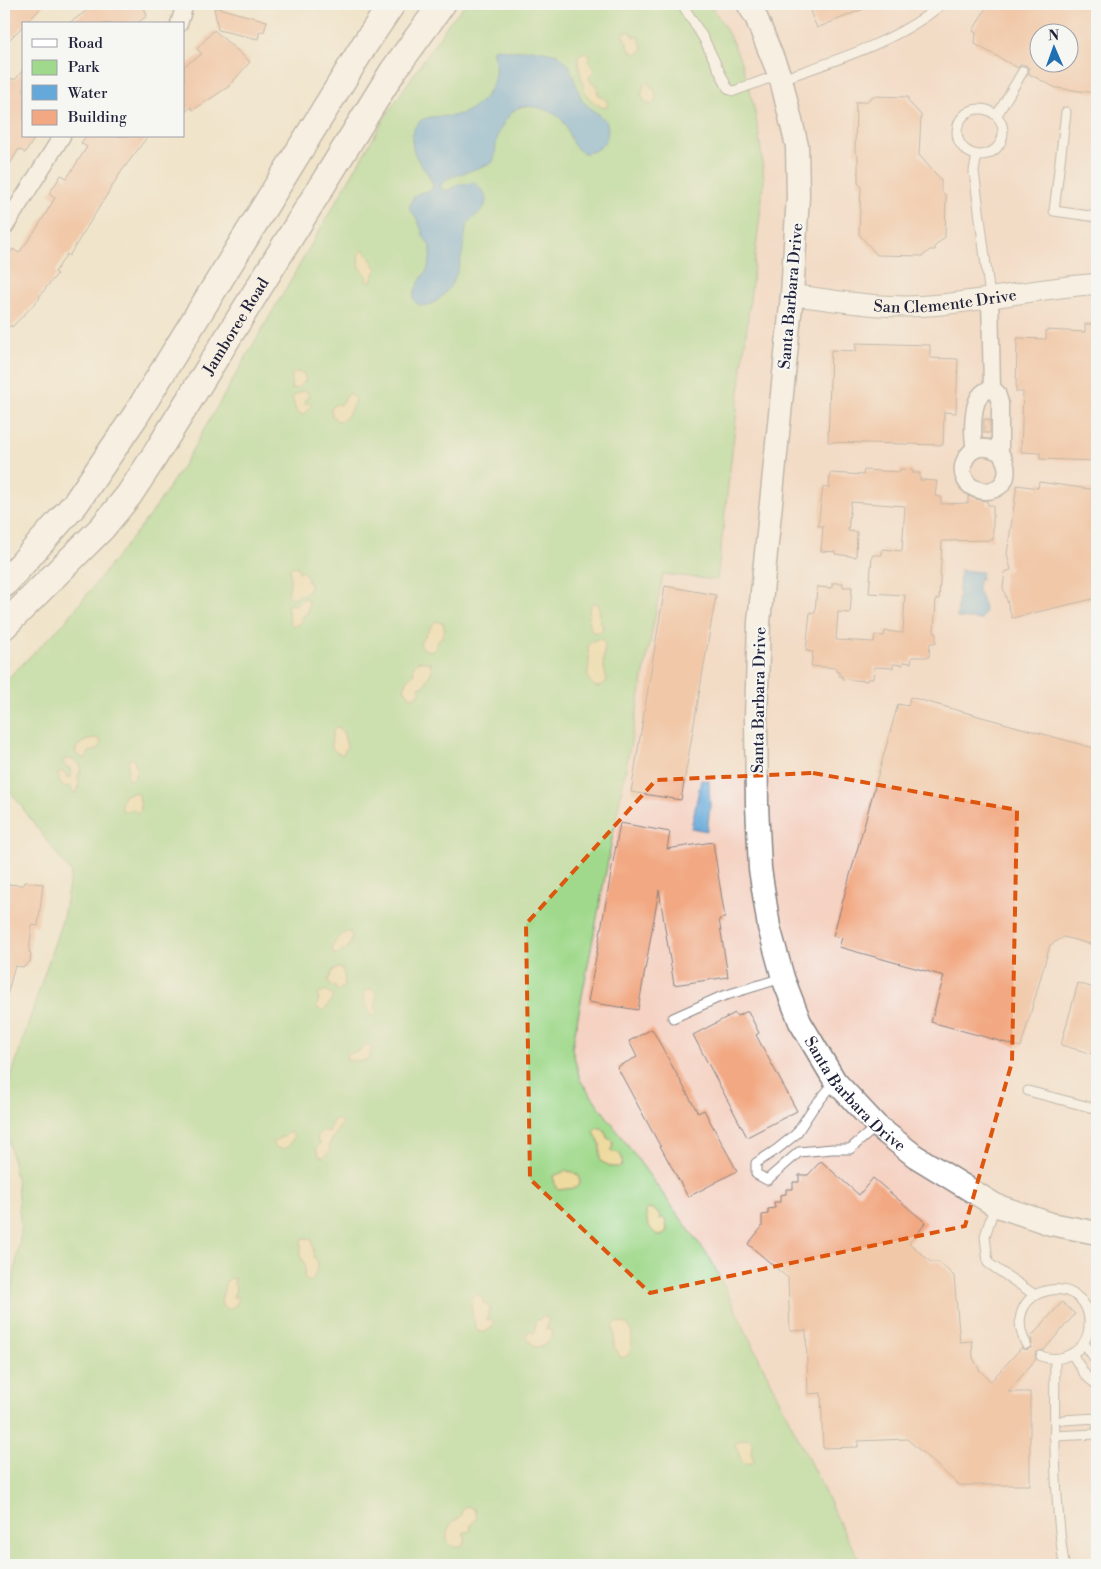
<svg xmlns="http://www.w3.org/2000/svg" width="1101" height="1569" viewBox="0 0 1101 1569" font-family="'Libre Bodoni',serif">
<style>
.built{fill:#f5d2c2;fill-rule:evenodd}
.green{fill:#a0d98c;stroke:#617e64}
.sand{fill:#eeda9e;stroke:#887e6c}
.water{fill:#65a9da;stroke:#44668a}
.building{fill:#f2a882;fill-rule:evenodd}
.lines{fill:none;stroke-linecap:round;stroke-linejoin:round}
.service-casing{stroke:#898382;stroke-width:11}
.minor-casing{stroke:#898382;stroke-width:19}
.tertiary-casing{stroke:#898382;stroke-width:22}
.secondary-casing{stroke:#898382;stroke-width:25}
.primary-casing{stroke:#898382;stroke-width:29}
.service{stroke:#fff;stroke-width:9}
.minor{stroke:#fff;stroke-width:16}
.tertiary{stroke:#fff;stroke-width:20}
.secondary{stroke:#fff;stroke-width:22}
.primary{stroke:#fff;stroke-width:26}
.marked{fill:none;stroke:#de560e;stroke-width:4;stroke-dasharray:10 6;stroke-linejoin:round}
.labels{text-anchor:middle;stroke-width:4.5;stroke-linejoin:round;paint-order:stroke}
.street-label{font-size:16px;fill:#22223b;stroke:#f6f6f2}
</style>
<rect width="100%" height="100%" fill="#f6f6f2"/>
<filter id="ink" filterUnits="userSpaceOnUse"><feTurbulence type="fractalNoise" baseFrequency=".02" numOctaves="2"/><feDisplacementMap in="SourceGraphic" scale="10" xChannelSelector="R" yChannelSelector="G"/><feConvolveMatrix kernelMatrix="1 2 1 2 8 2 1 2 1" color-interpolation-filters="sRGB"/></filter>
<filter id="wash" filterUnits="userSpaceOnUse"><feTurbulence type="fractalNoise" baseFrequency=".0096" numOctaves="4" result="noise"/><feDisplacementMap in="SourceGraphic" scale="20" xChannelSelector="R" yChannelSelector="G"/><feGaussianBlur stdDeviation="1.12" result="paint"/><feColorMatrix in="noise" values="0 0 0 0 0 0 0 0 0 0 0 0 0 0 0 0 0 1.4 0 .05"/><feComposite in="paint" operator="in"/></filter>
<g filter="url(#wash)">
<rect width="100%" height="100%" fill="#f0e4ca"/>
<path class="built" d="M709 4H1097V1565H863L847 1538 711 1260 580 1080 572 1048 663 574 717 580 764 181 723 21ZM1038 32H1068V62H1038Z"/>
<path class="green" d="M466 4H709C748 53 759 120 764 181L717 580 663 574 572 1048 580 1080 711 1260 847 1538 863 1565H4V1339L21 1231 17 1184 8 1137 4 1125V1098L63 917 71 873 4 783V682L65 622 154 510 184 464 387 114 450 21Z"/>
<g class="sand">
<path d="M630 31 634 37H639L643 50 637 54 631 52 623 35 626 32Z"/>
<path d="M584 52 590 55 589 62 594 68 593 74 589 77 590 81 597 86 598 94 608 102 607 107C602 108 601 107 596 104 582 93 584 88 580 72 579 66 578 64 578 56Z"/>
<path d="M645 82H648L651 88 655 90 656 100 651 105 645 102 641 95Z"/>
<path d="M362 250 365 251 377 269 370 282 366 281 367 276 360 268 358 256Z"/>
<path d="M298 372 304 374 306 380 298 388 291 389 292 373Z"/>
<path d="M304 390 307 392 309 396 308 398 305 399 304 403 306 404 309 402 311 405 306 413 301 415 296 411 292 397Z"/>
<path d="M349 393 354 396 355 402C349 409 350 420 338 421L332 416 331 408 336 404 340 405Z"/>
<path d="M293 566 298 567 299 572 302 570 308 578 307 582 310 584V588L306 594 299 595 292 599 288 595 290 583V569Z"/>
<path d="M302 599H306L309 602 307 614 301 617V622L298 625 293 626 290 623 287 605 289 604 296 605Z"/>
<path d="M593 602 599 605 600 621 603 627 602 631 598 633 593 632C587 626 587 609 593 602Z"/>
<path d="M435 621 443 623 445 630 443 633V636L437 641 435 650 430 651 422 648 420 643Z"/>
<path d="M600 639 605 644 603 663 607 681 601 686 596 687C585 680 588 672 589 661 590 653 585 649 591 641Z"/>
<path d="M418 661 430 663 432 670 424 686 419 687 421 692 415 697H411L404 689 408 679 414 673 413 667Z"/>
<path d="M336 727 340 728 344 734 347 747 343 754C338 755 333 750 331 745L333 731Z"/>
<path d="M96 738 101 740 99 749 89 752 87 757 84 759 75 753 77 746 89 739Z"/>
<path d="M129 758 134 759 137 769 135 777 130 780 127 778Z"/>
<path d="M64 759H72L81 765 80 772 78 775 79 786 77 793H74L70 786 63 787 59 781 58 774 60 772H64L68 778 71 777 70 768 66 767 63 763Z"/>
<path d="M136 792 139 795 141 810 138 813 134 809 127 811 122 810 121 805 124 795Z"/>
<path d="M348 932 351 933C353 939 350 945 346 950H341L339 954H333C330 945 339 934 348 932Z"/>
<path d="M338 968 342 969 344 973 345 986 337 991 335 986H331L328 981 333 970Z"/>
<path d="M367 989H372L377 994 375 1004 377 1013 374 1016 370 1014 366 1006 364 994Z"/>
<path d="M325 990 333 995C333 1000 326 1009 322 1011L316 1007 319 1000 318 995Z"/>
<path d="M367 1044 372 1047 370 1056 367 1060 359 1061 355 1060 350 1061 346 1059 347 1054 359 1051Z"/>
<path d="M334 1119 339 1120 342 1123 329 1145 330 1151 324 1157 319 1156 316 1148 321 1144 318 1142 317 1136 323 1130 329 1133 331 1124Z"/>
<path d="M597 1128H602L606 1134 607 1138 612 1140 613 1145 611 1150 612 1152H616C622 1154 624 1161 621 1167H612L600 1161V1144L594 1132Z"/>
<path d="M289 1132 292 1133 294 1137 288 1147 281 1149 274 1147 273 1142 278 1140 280 1137H284Z"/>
<path d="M566 1171 573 1172 579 1176 580 1184 575 1188 558 1190 556 1188 553 1176Z"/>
<path d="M651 1208 659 1213 660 1219 663 1218 666 1220 667 1230 664 1235C652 1238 645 1220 646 1210Z"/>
<path d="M304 1238 312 1239 314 1258 318 1261C316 1268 317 1279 309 1282L304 1278 305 1265 301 1257V1240Z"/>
<path d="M232 1278 235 1279 234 1283 236 1290 233 1297H238V1301L236 1305 229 1309 222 1306 221 1301 226 1281Z"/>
<path d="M477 1294 483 1298V1303L487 1304 490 1309 486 1320 490 1319 494 1321 493 1327 485 1332H479C473 1325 470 1305 472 1297Z"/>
<path d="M543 1316 549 1319 546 1329 552 1330V1335C549 1343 543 1348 534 1347L527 1338V1333L530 1330 533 1333 535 1332V1322Z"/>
<path d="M616 1322 627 1324C635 1332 632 1346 628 1356L621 1358 614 1346V1330L613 1327Z"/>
<path d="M747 1438 750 1439 752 1444 751 1453 754 1460 752 1463 745 1464 741 1460 735 1444 740 1440Z"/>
<path d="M467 1506 474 1509 477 1518 471 1525 470 1531 463 1533 466 1538 465 1542 461 1547C446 1548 443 1535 451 1524 454 1520 459 1520 461 1516 462 1513 462 1510 463 1508Z"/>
</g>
<g class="water">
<path d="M496 48 513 51 532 49 558 54 569 65 582 101 606 121C613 137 600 153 584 153 566 144 572 131 561 119 553 110 531 104 520 107 514 109 509 115 506 120 501 127 497 136 496 145 495 152 496 157 492 163L449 178 441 184V188L446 191 461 184 474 183C481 188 486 193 486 201 485 213 472 216 468 224 465 230 465 237 464 243 460 267 456 284 438 300 433 304 426 307 420 305 404 300 423 277 427 270 429 264 431 257 431 251 430 242 425 241 423 235 420 224 417 217 409 209 412 196 416 192 429 191L433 187C431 170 412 163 412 140 412 132 415 124 422 120 430 115 442 117 452 116 473 113 493 95 495 73 496 65 494 58 492 50Z"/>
<path d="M960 570 982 572 981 579H979C973 597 994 605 980 620L957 618Z"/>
<path d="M701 780 709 781 710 806 707 831 691 828Z"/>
</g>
<g id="blocks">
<g class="building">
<path d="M4 4H45L4 45Z"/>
<path d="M96 4H143L147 16 136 24H68Z"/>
<path d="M807 4H876L817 28Z"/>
<path d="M988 4H1097V93L1056 88 1029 74V68L1026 65H1020L1018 68 975 44 976 33 973 31ZM1038 32H1068V62H1038Z"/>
<path d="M214 7 267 21 264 32 260 31 258 39 218 30Z"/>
<path d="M214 30 250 62 228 87 193 110 191 107 184 113V66L202 54 197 49Z"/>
<path d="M24 69V136H36L25 153 19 149 4 174V90L12 78 15 80Z"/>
<path d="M873 96 908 97V101L921 115 919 155 941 180V190L946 196 945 237 935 246V250H930L923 256 877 255 859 234 861 186 858 183V156L855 152 856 102H866Z"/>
<path d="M86 136H148L121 172 69 256 67 254 55 272 57 274 39 297 40 298 12 327 11 325 4 333V261L13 249 19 253 37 228 55 198 49 194 61 175 67 178 87 147 81 143Z"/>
<path d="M1085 324H1097V461L1040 459V453L1021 452 1023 392H1016L1017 338 1046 339V330L1085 332Z"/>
<path d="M856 343 930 345V358L958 359 956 413 944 412 943 445 828 442 831 350 856 351Z"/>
<path d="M984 419 990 420V433H984Z"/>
<path d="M900 469 913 470 912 473H920V480L937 481 935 496 941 497V504L968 503V496L979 500 987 501 988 505H993V540L942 541 939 599H936L934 632 936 633V643H930L929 657H912L911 663 903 662V665L893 664V668L874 667 873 679H867V681L842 679V676H839V672H836V668L811 666 813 652 806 651 810 612 815 613 817 587 832 588V583H843V587H852L850 613 838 612 836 640 874 642 875 635 884 636 885 631 903 633 905 595 869 593 872 555H882V549L902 551 905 506 851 502 848 531 857 532 856 557 835 554 836 552 821 551 823 526H818L823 487 829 488 830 473 863 475 864 470 900 472Z"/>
<path d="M1039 482 1097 490V598L1012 618 1003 587 1005 572 1011 570 1007 554 1017 485 1038 488Z"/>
<path d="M665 586 716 595 681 800 631 792Z"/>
<path d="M910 697 1097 749V946L1064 937 1050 945 1021 1047 931 1022 944 976 839 947 842 938 833 936 898 704 908 706Z"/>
<path d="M620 823 670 832 667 849 713 842 725 918 719 919 728 977 674 985 659 890 638 1010 588 1002Z"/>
<path d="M25 882 43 884 38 926 32 925 29 952 31 953 30 962 24 967 15 966 7 995 4 994V884L24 885Z"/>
<path d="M1078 983 1097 989V1055L1061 1045Z"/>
<path d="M748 1011 759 1033 756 1035 797 1111 747 1137 693 1035 735 1013 737 1016Z"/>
<path d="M652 1029 698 1113 704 1110 737 1171 688 1197 617 1067 637 1057 629 1041Z"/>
<path d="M821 1161 859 1195 873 1178 926 1223 909 1243 931 1262H939L954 1276 960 1342 972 1341 973 1358 980 1371 991 1381 1021 1348 1025 1350 1031 1348 1032 1343 1031 1337 1062 1302 1075 1314 1044 1350 1037 1352 1035 1354 1036 1359 1008 1392H1030V1485H959L907 1439 858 1441V1447L823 1448 821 1393 808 1394 806 1330 790 1331 788 1278 748 1244 762 1227V1215L768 1214V1209L775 1208 774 1202H780V1195L786 1194V1189H793V1182H799V1175H808Z"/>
</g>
</g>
</g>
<g filter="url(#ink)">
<use href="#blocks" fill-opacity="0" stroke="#898382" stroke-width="1"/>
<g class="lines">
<g class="service-casing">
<g id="service">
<path d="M682 4 704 39 727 87 730 90 734 91 778 75"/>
<path d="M782 79C836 60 897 42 942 4"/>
<circle cx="980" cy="132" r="23"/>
<path d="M1066 112 1054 211 1097 217"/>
<path d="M997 115 1023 71"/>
<path d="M977 155 974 171 990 297"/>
<path d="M673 1018 720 997 782 978"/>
<path d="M835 1082 813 1108 796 1134 776 1150 756 1163V1174L767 1180 799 1152 832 1149H850L877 1126"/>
<path d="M1028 1091 1097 1109"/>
<path d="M995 1205 985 1236 988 1263 1035 1295"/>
<path d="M1084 1343 1097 1362"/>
<path d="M1026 1344C996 1283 1093 1268 1089 1327 1088 1339 1081 1349 1071 1354 1062 1359 1051 1360 1041 1356"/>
<path d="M1072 1354 1086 1376 1097 1385"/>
<path d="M1055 1359C1054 1428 1054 1496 1064 1565"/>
<path d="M1063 1420 1097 1418V1425"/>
<path d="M1054 1436 1097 1434"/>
</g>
</g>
<g class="minor-casing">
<g id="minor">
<path d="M179 24 183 11 181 4"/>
<path d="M4 228 62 136"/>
<path d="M990 297 992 388 997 393 1000 403V453C1009 465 1010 482 995 489 990 491 985 492 980 490 948 484 964 431 1000 453"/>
<path d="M975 449C972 437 972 408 979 397 982 392 987 390 992 388"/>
</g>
</g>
<g class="tertiary-casing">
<g id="tertiary">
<path id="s1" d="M792 295C840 301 887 310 935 305 990 300 1043 287 1097 284"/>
</g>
</g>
<g class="secondary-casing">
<g id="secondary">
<path id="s2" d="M748 4 756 17 781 79 797 146 798 196 792 295 759 622 756 718 757 805 760 869 769 927 783 978 800 1022 835 1081 877 1126 915 1156 995 1205 1051 1224 1097 1233"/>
</g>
</g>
<g class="primary-casing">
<g id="primary">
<path d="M4 584 76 503 136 415 365 44 392 4"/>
<path id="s3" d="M4 626 102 528 129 495 152 460 393 71 442 4"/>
</g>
</g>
<use href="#service" class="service"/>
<use href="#minor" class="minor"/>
<use href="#tertiary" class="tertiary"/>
<use href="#secondary" class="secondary"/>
<use href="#primary" class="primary"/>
</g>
</g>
<path d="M0 0H1101V1569H0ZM813 773 1017 810 1012 1062 965 1226 650 1293 530 1179 526 924 656 780Z" fill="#f0e4ca" fill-opacity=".55" fill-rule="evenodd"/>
<path class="marked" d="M813 773 1017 810 1012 1062 965 1226 650 1293 530 1179 526 924 656 780Z"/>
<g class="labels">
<g class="street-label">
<text transform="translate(790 296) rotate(-85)" y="6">Santa Barbara Drive</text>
<text dy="6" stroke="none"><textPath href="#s1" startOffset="154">San Clemente Drive</textPath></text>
<text dy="6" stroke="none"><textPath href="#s3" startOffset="381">Jamboree Road</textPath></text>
<text transform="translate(758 700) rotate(-89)" y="6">Santa Barbara Drive</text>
<text dy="6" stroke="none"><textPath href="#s2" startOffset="1126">Santa Barbara Drive</textPath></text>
</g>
</g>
<rect width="1101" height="1569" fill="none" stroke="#f6f6f2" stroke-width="20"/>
<rect x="22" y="22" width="162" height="115" fill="#f6f6f2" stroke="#a1a1a9"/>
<rect x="32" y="39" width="25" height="8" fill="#ffffff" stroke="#a1a1a9"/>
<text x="68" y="48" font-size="15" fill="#22223b">Road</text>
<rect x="32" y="60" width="25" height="15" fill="#a0d98c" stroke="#a1a1a9"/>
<text x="68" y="72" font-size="15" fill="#22223b">Park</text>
<rect x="32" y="85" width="25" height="15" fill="#65a9da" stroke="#a1a1a9"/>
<text x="68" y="98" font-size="15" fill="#22223b">Water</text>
<rect x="32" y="110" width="25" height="15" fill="#f2a882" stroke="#a1a1a9"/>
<text x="68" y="122" font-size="15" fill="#22223b">Building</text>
<g transform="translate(1054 48) rotate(358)"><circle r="24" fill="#f6f6f2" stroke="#a1a1a9"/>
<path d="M0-4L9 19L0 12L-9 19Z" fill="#1f6fb2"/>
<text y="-8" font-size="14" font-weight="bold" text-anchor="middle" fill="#22223b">N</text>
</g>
</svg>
